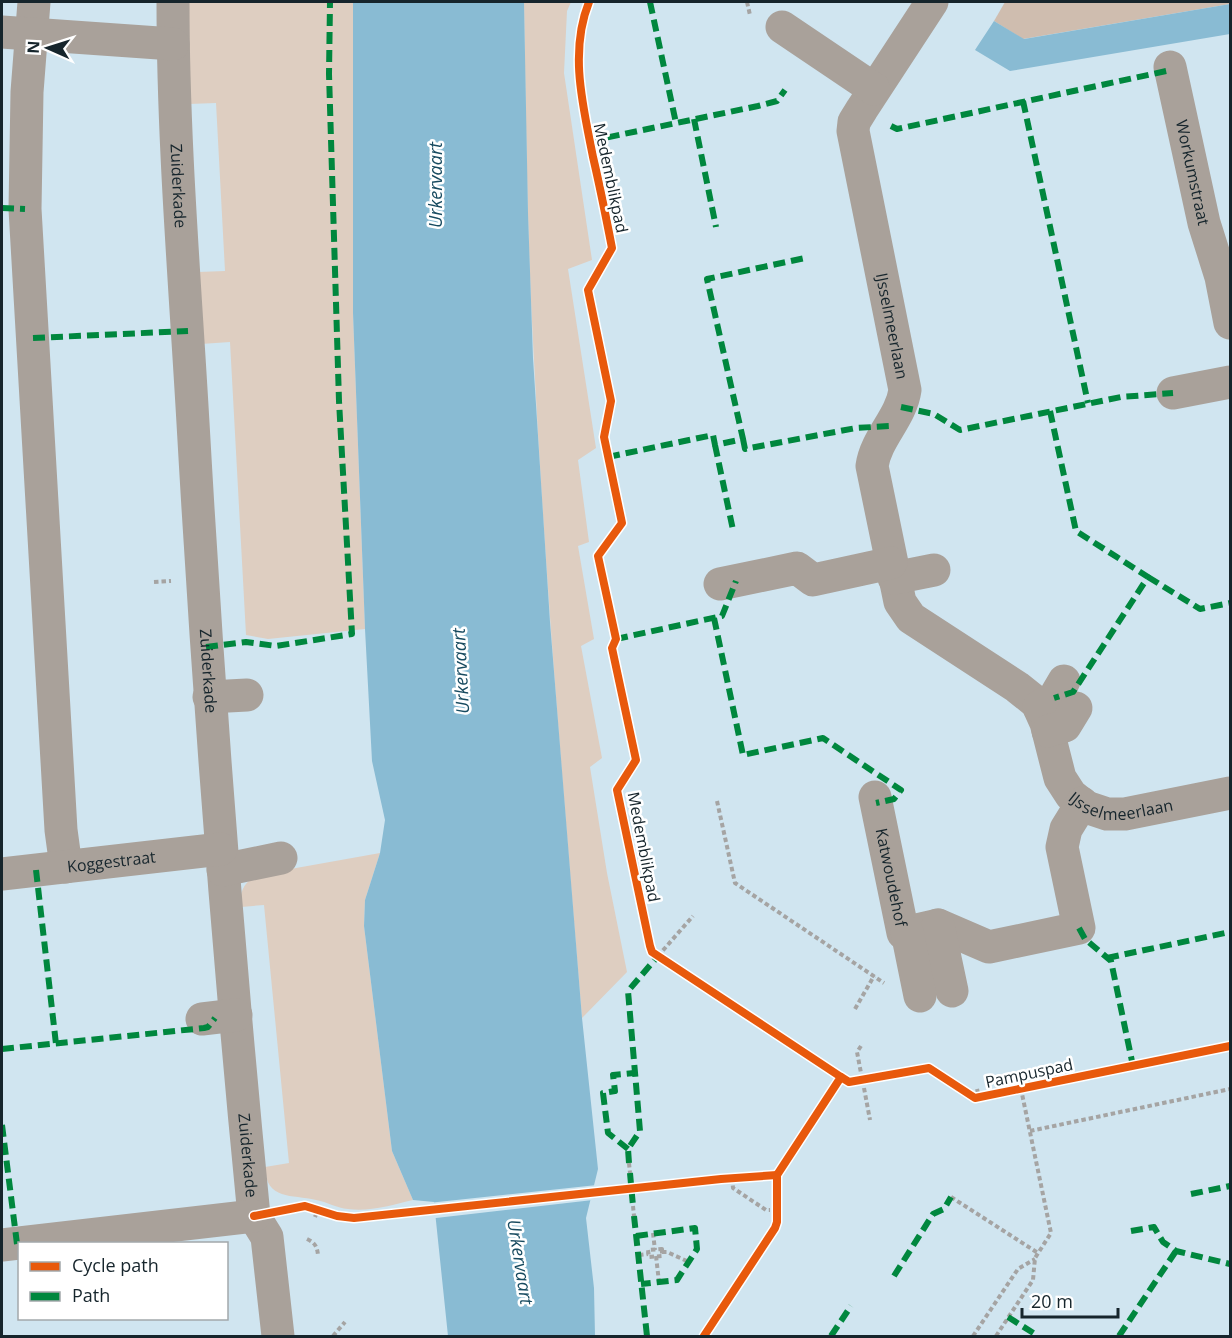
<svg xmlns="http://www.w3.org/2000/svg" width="1232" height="1338" viewBox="0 0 1232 1338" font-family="'Open Sans',sans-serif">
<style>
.green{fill:#decec1}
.forest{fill:#cfbdaf}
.water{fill:#89bbd3}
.pier{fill:#d0e5f0}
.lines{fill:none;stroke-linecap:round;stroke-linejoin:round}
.path{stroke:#a5a4a3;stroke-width:4;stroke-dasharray:4.5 3;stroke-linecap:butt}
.minor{stroke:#a9a19a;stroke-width:33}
.quiet{stroke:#00873e;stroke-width:6;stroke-dasharray:12 6;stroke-linecap:butt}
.cycleway-casing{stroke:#fff;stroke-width:11}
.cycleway{stroke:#e8590c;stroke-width:8}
.labels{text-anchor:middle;stroke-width:5;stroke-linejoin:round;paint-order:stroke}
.street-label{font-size:16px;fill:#16252c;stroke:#fff}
.water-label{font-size:18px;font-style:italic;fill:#184b60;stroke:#fff}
</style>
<rect width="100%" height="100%" fill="#d0e5f0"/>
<g class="green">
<path d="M188 2H353V313L365 629 268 639 246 635 230 342 201 344 198 272 225 271 216 103 189 104Z"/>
<path d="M524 2H571L567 11 564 73 592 260 568 269 596 448 578 460 589 542 578 546 594 639 581 646 602 758 590 767 607 873 627 972 582 1018C564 799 545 579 534 360 527 240 526 121 524 2Z"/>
<path d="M380 853 365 900 364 926 392 1151 413 1200C392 1205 369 1212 348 1209 337 1208 327 1202 316 1200 292 1194 266 1201 265 1167L289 1163 264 905 241 907C239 892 244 882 257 875Z"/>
</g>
<path class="forest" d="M1005 2H1230V4L1023 39 994 21Z"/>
<g class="water">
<path d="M353 2H524L528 213 533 358 550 622 582 1018 598 1169 586 1218 594 1288 595 1336H448L434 1202 413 1200 392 1151 364 926 365 900 380 853 385 820 372 761 365 629 353 313Z"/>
<path d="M1230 4V34L1010 71 975 50 994 21 1024 39Z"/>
</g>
<path class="pier" d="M597 1185 593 1200 436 1218H433L432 1204H419Z"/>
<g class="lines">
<g class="path">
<path d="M747 2 750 15"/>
<path d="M154 582 171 581"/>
<path d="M717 801 735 883 884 983"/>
<path d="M658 956 693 916"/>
<path d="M855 1009 874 976"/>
<path d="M861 1046 857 1052 861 1073"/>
<path d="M841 1077 845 1072"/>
<path d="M864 1088 870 1120"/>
<path d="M977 1089 979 1097"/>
<path d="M1030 1131 1230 1089"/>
<path d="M629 1163 630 1173"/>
<path d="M732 1178 733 1188 766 1210H770"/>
<path d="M951 1197 1038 1253"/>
<path d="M633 1206 634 1216"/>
<path d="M315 1217 318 1209"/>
<path d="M653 1233 655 1250"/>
<path d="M307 1239C315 1243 317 1246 318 1255"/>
<path d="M662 1249V1256L649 1257 648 1250Z"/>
<path d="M662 1252H667L689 1262"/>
<path d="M639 1255 648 1254"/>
<path d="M656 1256 659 1282"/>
<path d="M333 1336 345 1322"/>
<path d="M973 1336 1018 1269 1035 1259"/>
<path d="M996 1336 1033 1280 1035 1258 1051 1233 1021 1089"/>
</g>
<g class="minor">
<path d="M34 2 27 92 25 209 61 830 66 867"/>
<path id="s1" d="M173 2C173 142 185 283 193 423 208 688 228 952 254 1216L267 1237 278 1336"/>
<path id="s2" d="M932 2 862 109 854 122 853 131 905 390C901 418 876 438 872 466L900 602 911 618 1017 687 1037 703 1046 723 1060 778 1071 795 1086 807 1107 814H1125L1230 793"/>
<path d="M782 27 874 89"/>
<path d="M2 32 173 44"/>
<path id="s3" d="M1170 67 1204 223 1221 277 1230 323"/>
<path d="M1173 393 1230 382"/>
<path d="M894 578 934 570"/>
<path d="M720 584 797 568 813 580 891 563"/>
<path d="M209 697 247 695"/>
<path d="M1039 707 1054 698 1064 681"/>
<path d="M1048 731 1065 726 1076 708"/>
<path id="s4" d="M875 797 903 933 938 925 989 947 1079 928 1062 847 1066 829 1082 803"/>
<path d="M223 870 281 858"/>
<path id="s5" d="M2 874 221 849"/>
<path d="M938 925 952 991"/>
<path d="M907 932 920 996"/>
<path d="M202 1019 236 1015"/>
<path d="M2 1245 254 1216"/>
</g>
<g class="quiet">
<path d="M650 2 676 123"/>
<path d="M1023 101 1088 403"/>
<path d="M694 119 716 227"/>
<path d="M891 126 897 129 1171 70"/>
<path d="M590 141 758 106 777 101 785 90"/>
<path d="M2 208 25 209"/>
<path d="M33 338 188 331"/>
<path d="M901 407 934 414 960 430 1121 397 1173 393"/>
<path d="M1050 411 1076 531 1148 577 1073 692 1054 698"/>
<path d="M743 439 745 449 856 428 890 426"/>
<path d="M715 445 733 530"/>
<path d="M608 457 713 435 715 445 743 439 707 279 805 258"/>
<path d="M1148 577 1200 609 1230 603"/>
<path d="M714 618 743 755 823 738 901 790 894 799 876 803"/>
<path d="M616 639 722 616 736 581"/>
<path d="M206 647 246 642 276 646 352 634 339 401 329 74 330 2"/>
<path d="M36 870 56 1044"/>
<path d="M1079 928 1085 939 1111 961 1133 1066"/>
<path d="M1107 958 1230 932"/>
<path d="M2 1049 204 1028 208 1027 215 1018"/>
<path d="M2 1125 17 1244"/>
<path d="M628 1149 608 1133 603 1093 615 1091 613 1075 634 1073"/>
<path d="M629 1163 628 1149 640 1131 628 991 658 956"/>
<path d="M630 1173 633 1206"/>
<path d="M1191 1194 1230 1186"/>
<path d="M634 1216 647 1336"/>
<path d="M1131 1231 1154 1227 1163 1242 1176 1251 1230 1264"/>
<path d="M636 1236 695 1228 697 1249 677 1280 641 1284"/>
<path d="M894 1276 933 1214 944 1209 951 1197"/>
<path d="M1008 1317 1038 1336"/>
<path d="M831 1336 851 1306"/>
<path d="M1119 1336 1176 1251"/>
</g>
<g class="cycleway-casing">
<g id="cycleway">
<path d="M589 2C569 52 583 106 593 157 600 187 606 217 612 248L588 290 611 401 604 437 622 523 598 556 616 639 612 648 636 760 617 790 650 946 652 952 841 1077 777 1175V1222L775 1228 704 1336"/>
<path d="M841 1077 849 1082 929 1068 975 1098 1230 1046"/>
<path d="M254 1216 305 1206 337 1216 354 1218 721 1179 777 1175"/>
</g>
</g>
<use href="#cycleway" class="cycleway"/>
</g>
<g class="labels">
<g class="street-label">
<text dy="6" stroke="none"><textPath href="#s3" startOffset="108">Workumstraat</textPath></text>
<text transform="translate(611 178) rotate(78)" y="6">Medemblikpad</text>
<text dy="6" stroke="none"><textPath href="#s1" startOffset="184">Zuiderkade</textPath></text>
<text dy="6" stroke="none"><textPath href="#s2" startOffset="351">IJsselmeerlaan</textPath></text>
<text dy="6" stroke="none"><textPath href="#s1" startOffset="670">Zuiderkade</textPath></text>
<text dy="6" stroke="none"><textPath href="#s2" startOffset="963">IJsselmeerlaan</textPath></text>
<text transform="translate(644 847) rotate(79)" y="6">Medemblikpad</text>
<text dy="6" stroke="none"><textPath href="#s5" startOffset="110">Koggestraat</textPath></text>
<text dy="6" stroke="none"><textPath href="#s4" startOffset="82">Katwoudehof</textPath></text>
<text transform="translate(1029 1073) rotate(-12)" y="6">Pampuspad</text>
<text dy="6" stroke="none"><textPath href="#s1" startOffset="1156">Zuiderkade</textPath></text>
</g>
<g class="water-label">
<text transform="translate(436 185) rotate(-90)" y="6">Urkervaart</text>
<text transform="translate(461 671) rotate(-93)" y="6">Urkervaart</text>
<text transform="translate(520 1262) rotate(81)" y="6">Urkervaart</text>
</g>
</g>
<rect width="1232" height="1338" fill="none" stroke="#16252c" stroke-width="6"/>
<rect x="18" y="1242" width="210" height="78" fill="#ffffff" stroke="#a2a8ab" stroke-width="1.5"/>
<rect x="30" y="1262" width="30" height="9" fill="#e8590c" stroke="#a2a8ab" stroke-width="1.5"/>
<text x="72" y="1272" font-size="18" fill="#16252c">Cycle path</text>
<rect x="30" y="1292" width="30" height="9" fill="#00873e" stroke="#a2a8ab" stroke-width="1.5"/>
<text x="72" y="1302" font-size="18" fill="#16252c">Path</text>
<g transform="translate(48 48) rotate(273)" stroke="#ffffff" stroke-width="4.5" paint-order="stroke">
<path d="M0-4.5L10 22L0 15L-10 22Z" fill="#16252c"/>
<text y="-9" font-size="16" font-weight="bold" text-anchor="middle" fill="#16252c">N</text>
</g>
<path d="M1022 1308v9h96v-9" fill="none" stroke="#16252c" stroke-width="3"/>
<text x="1031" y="1308" font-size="18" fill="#16252c" stroke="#ffffff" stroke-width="4.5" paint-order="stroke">20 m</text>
</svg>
